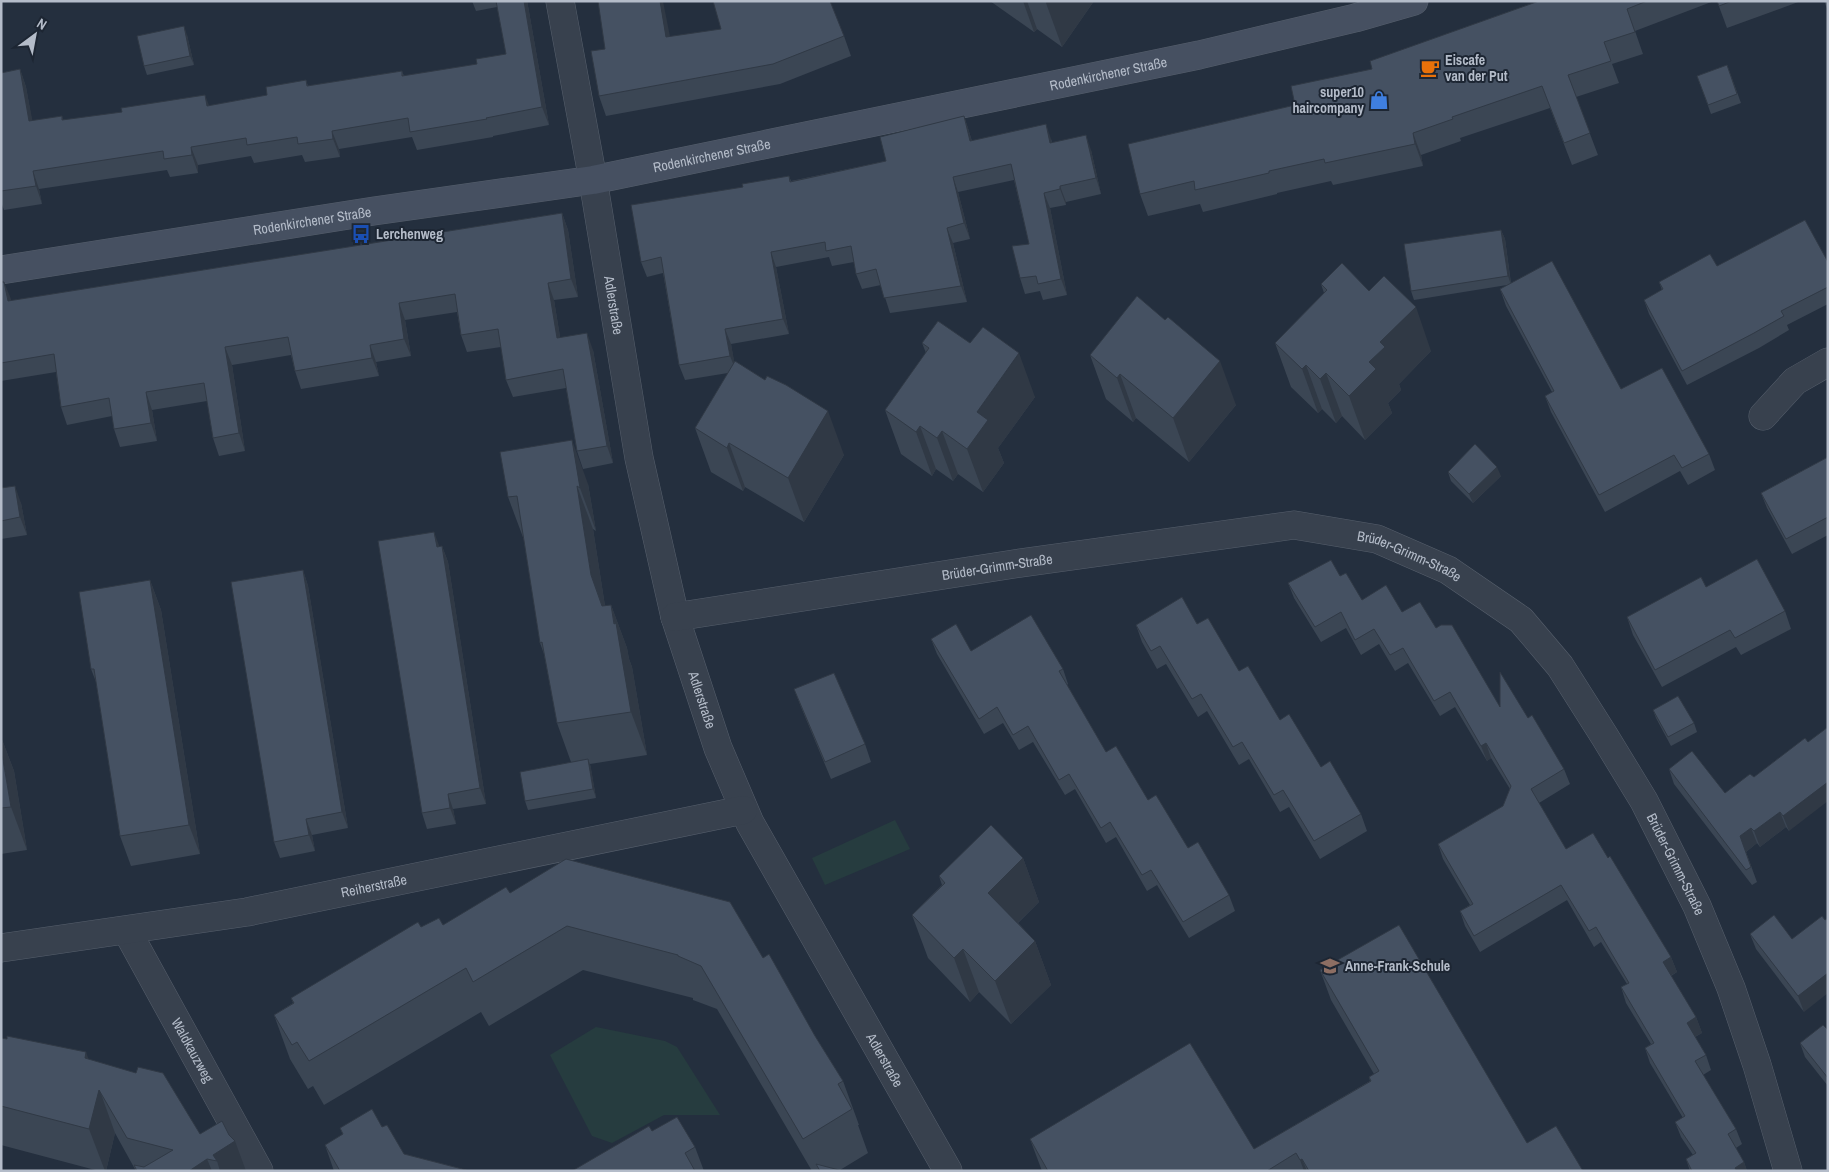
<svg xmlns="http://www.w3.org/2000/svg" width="1829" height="1172" viewBox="0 0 1829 1172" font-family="'Archivo Narrow',sans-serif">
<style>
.green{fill:#263c3f}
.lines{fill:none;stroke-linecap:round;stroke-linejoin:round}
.street-casing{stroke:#565f6c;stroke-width:29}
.secondary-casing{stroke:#565f6c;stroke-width:29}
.street{stroke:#38414e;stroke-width:28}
.secondary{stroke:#465061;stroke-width:28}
.wall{fill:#3b4654}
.shaded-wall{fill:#303945}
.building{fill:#455162;stroke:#303945}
.labels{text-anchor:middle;stroke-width:4;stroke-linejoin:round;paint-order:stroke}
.poi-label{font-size:14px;font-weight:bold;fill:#b4bcc9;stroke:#1d2633;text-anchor:start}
.street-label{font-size:14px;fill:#b4bcc9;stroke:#1d2633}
</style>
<rect width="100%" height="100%" fill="#242f3e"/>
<g class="green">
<path d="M895 820 910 849 825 885 812 858Z"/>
<path d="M596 1027 665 1041 677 1047 720 1115H664L612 1143 592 1136 550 1055Z"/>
</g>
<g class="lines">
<g class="street-casing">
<g id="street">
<path id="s1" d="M560 1 593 180 639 458 675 617 718 748 750 823 948 1171"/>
<path d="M1763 416 1795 381 1828 362"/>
<path id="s2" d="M675 617 1014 564 1294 525 1377 539 1448 570 1521 620 1560 666 1605 737 1644 801 1697 906 1731 988 1757 1065 1788 1171"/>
<path id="s3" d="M127 931 259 1171"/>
<path id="s4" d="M1 948 247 912 743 810"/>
</g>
</g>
<g class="secondary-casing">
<g id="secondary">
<path id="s5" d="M1 270 374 211 593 180 1199 55 1355 18 1414 1"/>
</g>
</g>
<use href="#street" class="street"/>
<use href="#secondary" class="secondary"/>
</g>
<g class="wall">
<path d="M472 1H527L528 6 549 125 493 136V137L417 150 412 137 339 149 340 157 305 162 302 155 254 163 251 156 198 165V173L170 177 167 170 39 189 42 204 4 210 1 202V73L20 69 26 87 32 121 62 116 63 120 209 106 267 95 306 80 308 86 402 71 404 76 445 70 477 64 506 54 497 7 476 11Z"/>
<path d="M990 1H1094L1062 47 1037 29 1034 32Z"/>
<path d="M1539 1H1714L1635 31 1643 54 1612 64 1619 83 1576 97 1598 155 1572 165 1550 108 1460 138 1461 141 1421 155 1423 166 1333 185 1331 181 1277 193V194L1203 212 1200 204 1148 216 1140 194 1295 105 1372 69Z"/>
<path d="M1717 1H1801L1727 28Z"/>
<path d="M1824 1H1828V11Z"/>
<path d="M187 35 194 65 147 75 144 66Z"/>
<path d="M844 36 851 56 780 84 606 116 599 96 670 37Z"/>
<path d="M1727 65 1741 103 1711 114 1697 76Z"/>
<path d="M964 116 972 141 1051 139 1052 142 1091 150 1101 194 1066 202V205L1050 208 1067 295 1043 300 1040 291 1025 294 1020 278 1029 244 1014 180 958 192 970 239 953 243 967 302 890 313 881 285 862 289 856 274 854 262 832 266 829 257 776 267 789 334 731 344 734 362 844 455 804 522 745 487 743 491 711 472 695 428 728 373 685 380 679 365 663 273 647 277 641 262 743 187 789 176 791 181 886 161Z"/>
<path d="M562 213 568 230 578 297 554 300 560 337 593 350 613 463 583 469 577 451 566 388 513 397 506 380 501 347 467 352 461 335 457 312 405 320 411 356 376 362 379 376 301 389 295 371 291 355 232 365 245 451 219 456 213 438 207 401 152 410 157 441 120 447 114 429 112 416 67 425 61 407 56 372 1 381V282L11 301Z"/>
<path d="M1501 230 1505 239 1511 283 1621 389 1709 454 1715 470 1688 485 1680 471 1605 512 1551 412 1545 396 1552 392 1506 306 1500 289 1507 285 1414 300 1411 291Z"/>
<path d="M1828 262V304L1787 325 1789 330 1759 348 1687 385 1649 314 1644 300 1662 290 1659 282 1717 266Z"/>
<path d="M1321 284 1431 351 1399 384 1401 390 1388 403 1392 413 1365 440 1342 416 1336 423 1322 409 1318 413 1291 387 1275 343 1324 293Z"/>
<path d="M922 343H970L1035 397 998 448 1004 463 983 492 958 474 953 481 936 469 932 476 901 454 885 410 926 353Z"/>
<path d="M1090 355 1236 405 1189 462 1136 418 1133 422 1106 399Z"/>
<path d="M1828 457V535L1792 554 1767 508 1761 493Z"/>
<path d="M1448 472 1501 476 1473 503 1451 481Z"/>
<path d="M588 484 596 531 593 529 605 606 611 605 627 648 629 659 632 667 647 755 590 764 596 798 528 810 525 801 571 762 557 723 544 654 540 643 524 540 508 497Z"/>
<path d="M1 488 21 503 27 535 1 539Z"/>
<path d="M442 546 448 562 486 804 453 809 456 824 427 829 422 813 439 547Z"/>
<path d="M303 570 308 586 348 828 312 835 315 851 280 858 274 842Z"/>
<path d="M1340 576 1362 600 1402 612 1436 628 1500 707 1528 718 1564 769 1570 784 1539 803 1566 849 1608 858 1671 957 1677 972 1671 976 1696 1017 1702 1033 1695 1037 1706 1055 1711 1070 1703 1075 1736 1129 1742 1144 1736 1148 1744 1162 1747 1171H1690L1686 1159 1693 1155 1681 1137 1675 1122 1683 1118 1650 1063 1645 1048 1651 1044 1626 1003 1621 987 1627 984 1601 942 1594 947 1567 900 1480 952 1465 926 1460 911 1470 905 1443 859 1438 844 1503 806 1510 789 1491 758 1487 761 1455 707 1440 716 1408 663 1395 671 1379 644 1361 655 1346 628 1321 642 1294 598 1288 583Z"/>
<path d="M150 580 161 610 200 854 131 866 120 836 96 682 91 669Z"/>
<path d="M1706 587 1785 611 1791 629 1741 655 1736 647 1662 687 1633 635 1627 617Z"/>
<path d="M1197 624 1239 671 1280 720 1361 814 1367 831 1320 859 1289 807 1280 812 1249 759 1239 765 1207 711 1198 717 1166 664 1157 669 1142 642 1136 625Z"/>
<path d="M931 639 971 651 1063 669 1068 684 1067 685 1106 752 1229 895 1235 911 1189 938 1157 885 1147 891 1116 837 1106 843 1075 789 1065 795 1033 742 1019 750 1003 723 984 734 937 654Z"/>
<path d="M794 689 865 744 871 762 831 779 801 707Z"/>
<path d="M1653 710 1694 723 1697 732 1671 746 1656 718Z"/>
<path d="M1 737 14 771 27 850 1 854Z"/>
<path d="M1805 738 1789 831 1786 827 1760 847 1757 843 1746 852 1757 882 1752 885 1674 784 1669 769 1725 793 1754 777Z"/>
<path d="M1023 858 1039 902 1018 923 1035 941 1051 985 1011 1024 979 992 970 1002 928 958 912 915 942 885 939 876Z"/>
<path d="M510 893 763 958 815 1036 843 1081 859 1125H858L868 1153 840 1170 843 1171H812L717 1009 693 1000V998L583 970 489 1026 481 1012 324 1105 313 1086 308 1089 290 1059 274 1015 293 1003 291 998 421 927 443 925Z"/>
<path d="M1750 934 1792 939 1804 1012 1756 949Z"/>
<path d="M1320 970 1527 1143 1583 1171H1042L1030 1139 1254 1149 1370 1081 1369 1077 1374 1074 1331 1000Z"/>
<path d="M1828 1030V1086L1805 1057 1800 1043Z"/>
<path d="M1 1038 89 1060 200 1134 246 1171H136L115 1133 106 1171H99L1 1145Z"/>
<path d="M382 1127 404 1154 470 1171H334L325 1145 343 1135 340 1128Z"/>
<path d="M652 1131 695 1147 704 1171H572Z"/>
</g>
<g class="shaded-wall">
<path d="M524 1H527L528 6 549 125 542 107Z"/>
<path d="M660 1H663L674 57 666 37Z"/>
<path d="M1023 1H1027L1037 29 1034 32Z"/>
<path d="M1047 1H1094L1062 47 1046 3Z"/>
<path d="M184 26 187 35 194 65 190 56Z"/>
<path d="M20 69 26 87 36 139 29 121Z"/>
<path d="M205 95 212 113 207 106Z"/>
<path d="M964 116 969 131 976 157 970 141Z"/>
<path d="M1046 124 1051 139 1056 158 1050 143Z"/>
<path d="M332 131 339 149 340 157 333 139Z"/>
<path d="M1413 133 1421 155 1423 166 1415 144Z"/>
<path d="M1086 135 1091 150 1101 194 1096 178Z"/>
<path d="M191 147 198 165V173L192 155Z"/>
<path d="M33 171 39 189 42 204 36 186Z"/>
<path d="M953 177 958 192 970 239 964 223Z"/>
<path d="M1060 186 1066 202V205L1060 189Z"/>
<path d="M1044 193 1050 208 1067 295 1061 279Z"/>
<path d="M562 213 568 230 578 297 571 279Z"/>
<path d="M947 228 953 243 967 302 961 286Z"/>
<path d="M1501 230 1505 239 1511 285 1508 276Z"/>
<path d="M771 252 776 267 789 334 783 319Z"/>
<path d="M4 282 11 299 14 319 8 301Z"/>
<path d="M548 283 554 300 563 355 557 338Z"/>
<path d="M399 303 405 320 411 356 404 339Z"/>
<path d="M1416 307 1431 351 1399 384 1401 390 1388 403 1392 413 1365 440 1349 396 1380 342Z"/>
<path d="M725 329 731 344 736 371 730 356Z"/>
<path d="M587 333 593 350 613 463 607 446Z"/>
<path d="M370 345 376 362 379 376 372 358Z"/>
<path d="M225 347 232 365 245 451 239 433Z"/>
<path d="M1019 353 1035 397 998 448 1004 463 983 492 967 449 977 412Z"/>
<path d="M1220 361 1236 405 1189 462 1173 418Z"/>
<path d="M1306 365 1322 409 1318 413 1302 369Z"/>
<path d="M1326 373 1342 416 1336 423 1320 379Z"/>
<path d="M1120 374 1136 418 1133 422 1117 378Z"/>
<path d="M146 392 152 410 157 441 151 423Z"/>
<path d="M828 411 844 455 804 522 788 478Z"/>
<path d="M920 426 936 469 932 476 916 432Z"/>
<path d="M942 431 958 474 953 481 937 438Z"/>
<path d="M572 440 588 484 596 531 580 488Z"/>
<path d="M729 443 745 487 743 491 727 448Z"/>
<path d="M1497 467 1501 476 1473 503 1469 494Z"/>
<path d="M15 486 21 503 27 535 20 517Z"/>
<path d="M577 486 593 529 607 619 591 575Z"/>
<path d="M434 532 440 548 437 547Z"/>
<path d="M442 546 448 562 486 804 480 788Z"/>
<path d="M303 570 308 586 348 828 342 812Z"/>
<path d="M150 580 161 610 200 854 189 825Z"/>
<path d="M611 605 627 648 629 659 632 667 647 755 631 712Z"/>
<path d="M1 737 14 771 27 850 11 807 1 748Z"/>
<path d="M1486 743 1491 758 1487 761 1481 746Z"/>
<path d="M588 759 591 768 596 798 593 789Z"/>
<path d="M1828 782V801L1789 831 1783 816Z"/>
<path d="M448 794 453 809 456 824 450 808Z"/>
<path d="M1780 812 1786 827 1760 847 1754 831Z"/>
<path d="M306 819 312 835 315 851 309 835Z"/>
<path d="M1751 828 1757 843 1746 852 1757 882 1740 836Z"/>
<path d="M1023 858 1039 902 1004 936 988 893Z"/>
<path d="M1035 941 1051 985 1011 1024 995 981Z"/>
<path d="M963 949 979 992 970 1002 954 958Z"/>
<path d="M1671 957 1677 972 1668 977 1663 962Z"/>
<path d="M1828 973V993L1804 1012 1798 996Z"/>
<path d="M1696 1017 1702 1033 1692 1038 1687 1023Z"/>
<path d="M86 1052 115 1133 106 1171H105L89 1129 85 1058Z"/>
<path d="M235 1141 246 1171H220L217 1161 213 1155Z"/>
<path d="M207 1159 212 1171H189Z"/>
<path d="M1302 1159 1307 1171H1304L1300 1160Z"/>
<path d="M1744 1162 1747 1171H1736L1735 1168Z"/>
</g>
<g class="building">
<path d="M496 1H524L542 107 486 118 487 119 410 132 408 118 332 131 333 139 298 144 297 137 247 145 246 138 191 147 192 155 164 159 163 151 33 171 36 186 1 191V73L20 69 29 121 62 116V120L122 112 121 108 205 95 207 106 267 95 266 87 306 80 307 86 402 71V76L477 64 476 59 506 54Z"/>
<path d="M598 1H660L666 37 721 29 713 1H830L844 36 773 64 599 96 591 51 605 49Z"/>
<path d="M1539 1H1647L1627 9 1635 32 1604 42 1611 61 1568 75 1590 133 1564 143 1542 86 1452 117 1453 119 1413 133 1415 144 1325 163 1324 159 1269 171V173L1195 190 1194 181 1140 194 1128 144 1295 105 1291 86 1372 69 1370 61Z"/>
<path d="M1717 1H1732L1719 6Z"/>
<path d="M184 26 190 56 144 66 137 36Z"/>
<path d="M1727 65 1737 94 1708 105 1697 76Z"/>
<path d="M964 116 970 141 1046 124 1050 143 1086 135 1096 178 1060 186V189L1044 193 1061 279 1038 284 1036 276 1020 278 1012 246 1029 244 1011 164 953 177 964 223 947 228 961 286 884 298 876 269 856 274 851 246 826 251 825 242 771 252 783 319 725 329 730 356 679 365 661 257 641 262 631 205 743 187 742 184 789 176 790 182 886 161 880 137Z"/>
<path d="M562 213 571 279 548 283 557 338 587 333 607 446 577 451 563 369 506 380 498 329 461 335 455 294 399 303 404 339 370 345 372 358 295 371 288 337 225 347 239 433 213 438 204 383 146 392 151 423 114 429 109 398 61 407 54 354 1 363V282H4L8 301Z"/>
<path d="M1805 220 1828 262V287L1781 311 1784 316 1754 333 1682 371 1644 300 1663 289 1659 282 1710 254 1717 266Z"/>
<path d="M1501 230 1508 276 1411 291 1404 244Z"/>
<path d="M1552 261 1621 389 1662 368 1709 454 1682 468 1674 455 1599 495 1545 396 1554 391 1500 289Z"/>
<path d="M1342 263 1369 291 1384 276 1416 307 1380 342 1385 347 1369 362 1376 369 1349 396 1326 373 1320 379 1306 365 1302 369 1275 343 1327 290 1321 284Z"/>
<path d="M1137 296 1165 320 1168 317 1220 361 1173 418 1120 374 1117 378 1090 355Z"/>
<path d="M938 321 970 343 983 327 1019 353 977 412 988 420 967 449 942 431 937 438 920 426 916 432 885 410 929 348 922 343Z"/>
<path d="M735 361 765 380 767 376 786 385 828 411 788 478 729 443 727 448 695 428Z"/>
<path d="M572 440 580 488 577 486 591 575 602 606 611 605 614 624 616 623 631 712 557 723 542 642 540 643 517 496 508 497 500 452Z"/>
<path d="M1475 444 1497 467 1469 494 1448 472Z"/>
<path d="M1828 457V517L1786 539 1761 493Z"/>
<path d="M15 486 20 517 1 521V488Z"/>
<path d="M434 532 437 547 442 546 480 788 448 794 450 808 422 813 378 541Z"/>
<path d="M1757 559 1785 611 1735 638 1730 630 1655 670 1627 617 1701 577 1706 587Z"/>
<path d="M1331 560 1340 576 1346 573 1362 600 1386 585 1402 612 1420 602 1436 628 1441 625H1452L1500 707V672L1528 718 1532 715 1564 769 1531 789 1566 849 1593 833 1608 858 1610 856 1671 957 1663 962 1696 1017 1687 1023 1706 1055 1695 1061 1736 1129 1728 1134 1744 1162 1735 1168 1737 1171H1692L1686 1159 1696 1153 1675 1122 1685 1116 1645 1048 1654 1043 1621 987 1629 983 1596 927 1589 931 1561 885 1474 936 1460 911 1473 904 1438 844 1503 806 1511 786 1486 743 1481 746 1450 692 1434 701 1403 648 1390 655 1374 629 1355 640 1341 612 1315 627 1288 583Z"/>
<path d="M303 570 342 812 306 819 309 835 274 842 231 582Z"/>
<path d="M150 580 189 825 120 836 94 669H91L79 592Z"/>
<path d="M1182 597 1197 624 1208 618 1239 671 1248 666 1280 720 1289 714 1321 767 1330 761 1361 814 1314 841 1283 790 1274 795 1242 742 1233 747 1201 694 1192 699 1160 646 1151 651 1136 625Z"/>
<path d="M1031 615 1063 669 1059 671 1106 752 1116 746 1148 800 1156 795 1188 848 1198 842 1229 895 1183 922 1151 870 1142 875 1110 822 1101 828 1069 774 1059 780 1028 726 1013 735 997 707 979 719 931 639 956 624 971 651Z"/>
<path d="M834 673 865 744 825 762 794 689Z"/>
<path d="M1678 696 1694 723 1668 737 1653 710Z"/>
<path d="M1828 727V782L1783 816 1780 812 1754 831 1751 828 1740 836 1751 867 1746 870 1669 769 1692 751 1725 793 1750 774 1754 777 1805 738 1808 742Z"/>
<path d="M1 748 11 807 1 808Z"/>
<path d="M588 759 593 789 525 801 520 772Z"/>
<path d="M991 825 1023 858 988 893 1035 941 995 981 963 949 954 958 912 915 945 883 939 876Z"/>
<path d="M566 859 730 902 763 958 769 954 815 1036 843 1081 838 1084 852 1109 803 1139 701 966 678 956V955L567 926 473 982 466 968 309 1061 297 1042 292 1045 274 1015 294 1003 291 998 418 922 421 927 439 918 443 925 506 887 510 893Z"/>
<path d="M1774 915 1792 939 1822 916 1825 920 1828 918V973L1798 996 1750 934Z"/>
<path d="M1399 925 1527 1143 1556 1126 1583 1171H1309L1302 1159 1300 1160 1296 1153 1267 1171H1048L1030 1139 1190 1043 1254 1149 1371 1081 1369 1077 1379 1071 1320 970Z"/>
<path d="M1823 1025 1828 1030V1078L1800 1043Z"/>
<path d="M7 1036 86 1052 85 1058 136 1073 138 1067 163 1073 200 1134 222 1121 229 1135 235 1141 213 1155 217 1161 207 1159 189 1171H137L134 1165 144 1167 173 1150 127 1138 99 1090 89 1129 1 1106V1038L7 1039Z"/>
<path d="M372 1109 382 1127 387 1125 404 1154 470 1171H340L325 1145 343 1134 340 1128Z"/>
<path d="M677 1117 695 1147 685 1153 695 1171H572L649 1126 652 1131Z"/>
<path d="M816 1164 843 1171H820Z"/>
</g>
<defs>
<g id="cafe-bare" transform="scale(1.5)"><path d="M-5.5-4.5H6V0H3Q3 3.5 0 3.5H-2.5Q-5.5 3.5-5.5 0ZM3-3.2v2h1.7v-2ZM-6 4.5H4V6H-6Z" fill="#e8710a" stroke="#1d2633" stroke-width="2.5" paint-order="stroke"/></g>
<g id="shop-bare" transform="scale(1.5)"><path d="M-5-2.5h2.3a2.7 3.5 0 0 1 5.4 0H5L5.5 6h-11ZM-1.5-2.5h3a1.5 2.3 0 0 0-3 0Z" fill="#3f7fe0" stroke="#1d2633" stroke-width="2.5" paint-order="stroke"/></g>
<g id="bus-bare" transform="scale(1.5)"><path d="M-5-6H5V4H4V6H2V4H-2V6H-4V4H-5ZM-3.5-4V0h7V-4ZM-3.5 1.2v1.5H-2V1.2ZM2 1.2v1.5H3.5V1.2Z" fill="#1a4fb4" stroke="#1d2633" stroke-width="2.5" paint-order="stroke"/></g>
<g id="school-bare" transform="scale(1.5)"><path d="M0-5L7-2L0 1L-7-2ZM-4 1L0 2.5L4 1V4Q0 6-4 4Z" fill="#8d6e63" stroke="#1d2633" stroke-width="2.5" paint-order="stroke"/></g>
</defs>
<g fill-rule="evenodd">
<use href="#cafe-bare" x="1430" y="68"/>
<use href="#shop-bare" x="1379" y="100"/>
<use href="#bus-bare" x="361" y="234"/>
<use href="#school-bare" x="1330" y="966"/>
</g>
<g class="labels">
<g class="poi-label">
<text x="1445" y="65">Eiscafe<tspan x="1445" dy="16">van der Put</tspan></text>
<text x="1364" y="97" text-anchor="end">super10<tspan x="1364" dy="16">haircompany</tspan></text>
<text x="376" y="239">Lerchenweg</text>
<text x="1345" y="971">Anne-Frank-Schule</text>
</g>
<g class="street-label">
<text dy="5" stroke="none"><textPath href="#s5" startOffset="1125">Rodenkirchener Straße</textPath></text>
<text dy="5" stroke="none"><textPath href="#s5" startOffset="720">Rodenkirchener Straße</textPath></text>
<text dy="5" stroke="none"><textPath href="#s5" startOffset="315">Rodenkirchener Straße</textPath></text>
<text dy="5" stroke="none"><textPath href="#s1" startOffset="309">Adlerstraße</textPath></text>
<text dy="5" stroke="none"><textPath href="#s2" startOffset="746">Brüder-Grimm-Straße</textPath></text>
<text dy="5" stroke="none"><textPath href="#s2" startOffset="326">Brüder-Grimm-Straße</textPath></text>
<text dy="5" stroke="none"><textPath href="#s1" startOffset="714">Adlerstraße</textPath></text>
<text dy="5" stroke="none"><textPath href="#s2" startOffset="1166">Brüder-Grimm-Straße</textPath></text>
<text dy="5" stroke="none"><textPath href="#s4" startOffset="378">Reiherstraße</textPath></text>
<text dy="5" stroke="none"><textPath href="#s3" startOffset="136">Waldkauzweg</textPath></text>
<text dy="5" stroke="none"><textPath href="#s1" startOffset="1119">Adlerstraße</textPath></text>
</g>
</g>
<rect width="1829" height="1172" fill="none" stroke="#b4bcc9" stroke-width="5"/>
<g transform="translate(35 35) rotate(32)" stroke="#1d2633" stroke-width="4" paint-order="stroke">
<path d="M0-4L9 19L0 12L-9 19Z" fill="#b4bcc9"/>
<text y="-8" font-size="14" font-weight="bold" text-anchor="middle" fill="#b4bcc9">N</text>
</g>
</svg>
